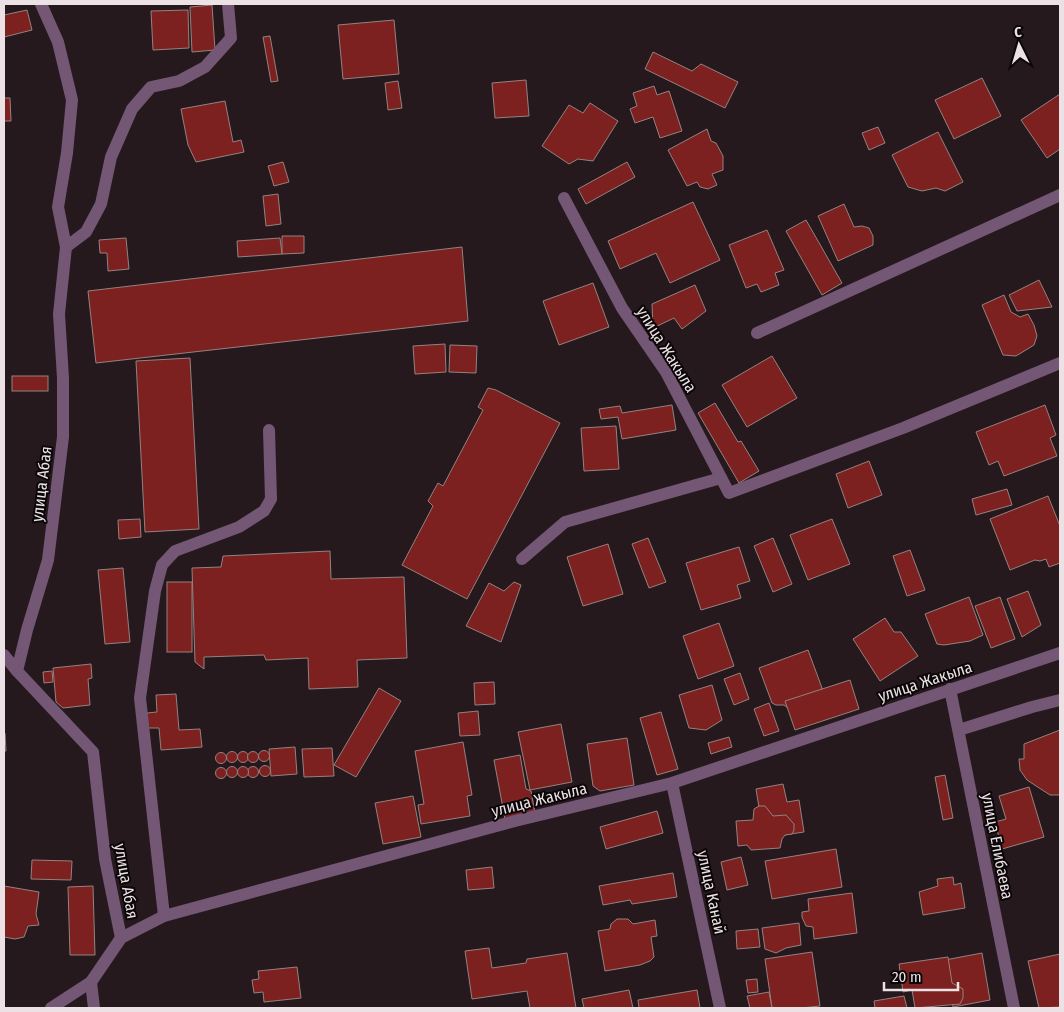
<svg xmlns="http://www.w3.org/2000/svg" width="1064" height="1012" viewBox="0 0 1064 1012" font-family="'Fira Sans Condensed',sans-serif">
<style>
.building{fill:#7d2020;stroke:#94827f}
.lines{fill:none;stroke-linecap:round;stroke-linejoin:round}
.lane{stroke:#735775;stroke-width:12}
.street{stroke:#735775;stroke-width:12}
.labels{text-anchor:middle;stroke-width:4;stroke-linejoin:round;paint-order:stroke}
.street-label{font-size:16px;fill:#ece2e5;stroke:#0b0608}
</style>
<rect width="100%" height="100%" fill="#26191e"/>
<g class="building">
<path d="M212 5 215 50 192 52 190 7Z"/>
<path d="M27 10 32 30 4 37V15Z"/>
<path d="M188 10 189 48 153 50 151 11Z"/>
<path d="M394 20 399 74 343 79 338 25Z"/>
<path d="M270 36 278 81 271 82 263 37Z"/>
<path d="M653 52 692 71 701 64 738 82 725 108 645 69Z"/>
<path d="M982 78 1001 116 954 139 935 100Z"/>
<path d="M526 80 529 116 495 118 492 83Z"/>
<path d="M398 81 402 108 388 110 385 83Z"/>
<path d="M654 86 657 95 669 91 682 131 660 138 653 117 635 123 630 109 637 106 633 93Z"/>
<path d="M1060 94V149L1047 158 1021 120Z"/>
<path d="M4 98H10L11 121H4Z"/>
<path d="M225 101 233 142 241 140 244 152 196 162 188 145 181 109Z"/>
<path d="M590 103 618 121 593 161 578 159 569 164 542 146 569 105 583 113Z"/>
<path d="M878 127 885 143 869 150 862 133Z"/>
<path d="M707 129 711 141 716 143 723 156V170L712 174 717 185 708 189 700 187 697 182 687 186 668 150Z"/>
<path d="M938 132 963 182 945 191 936 188 922 191 908 187 892 155Z"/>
<path d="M283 162 289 182 274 186 268 166Z"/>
<path d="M627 162 635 177 586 204 578 189Z"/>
<path d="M278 194 281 224 266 226 263 196Z"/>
<path d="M693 202 720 260 670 283 656 253 620 269 608 241Z"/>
<path d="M844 204 854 227 862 226 869 228 873 236V245L838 261 818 216Z"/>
<path d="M806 220 842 283 822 295 786 231Z"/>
<path d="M767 230 784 270 775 273 779 285 761 292 757 284 746 288 729 245Z"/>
<path d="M282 236H304V253L282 254Z"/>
<path d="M126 238 129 269 108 271 107 253H100L99 240Z"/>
<path d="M280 238 282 254 238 257 237 241Z"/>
<path d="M462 247 468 321 96 363 88 291Z"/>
<path d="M1039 280 1052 307 1017 311 1009 295Z"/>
<path d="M593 283 609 327 559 345 543 301Z"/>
<path d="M695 285 706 311 682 329 674 318 653 328 652 304Z"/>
<path d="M1004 295 1011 312 1020 317 1028 314 1034 325 1037 336 1034 345 1016 356 1003 355 982 305Z"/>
<path d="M445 344 446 372 415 374 413 346Z"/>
<path d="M450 345 477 346 476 373 449 372Z"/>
<path d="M772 356 797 398 747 427 722 385Z"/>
<path d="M190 358 199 529 145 532 136 361Z"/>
<rect x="12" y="376" width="36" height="15"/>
<path d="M488 388 496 390 560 423 467 599 402 565 433 506 428 501 438 483 443 486 483 410 478 407Z"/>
<path d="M715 403 738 442 741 441 759 471 739 483 698 413Z"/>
<path d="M672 405 676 430 622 439 618 417 601 419 599 409 620 406 622 413Z"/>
<path d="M1045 405 1056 435 1050 438 1057 456 1004 476 998 461 989 465 976 432Z"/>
<path d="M616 426 619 469 584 471 581 428Z"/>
<path d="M869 461 882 495 848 508 836 474Z"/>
<path d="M1007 489 1012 505 976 515 972 499Z"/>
<path d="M1048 496 1060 526V563L1049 567 1046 559 1040 561 1035 560 1010 570 990 519Z"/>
<path d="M140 519 141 537 119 539 118 520Z"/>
<path d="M832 519 850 564 808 580 790 535Z"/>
<path d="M648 538 666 582 649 588 632 544Z"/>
<path d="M773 538 792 584 773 592 754 546Z"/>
<path d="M608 544 623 594 583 606 567 557Z"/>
<path d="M739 547 750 581 737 585 741 598 701 610 686 563Z"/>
<path d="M910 550 925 590 907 596 893 556Z"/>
<path d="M330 551 331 579 404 577 407 658 357 660 358 687 309 689 308 658 266 660 264 655 204 657V669L195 662 192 568 221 567 223 556Z"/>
<path d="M123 568 130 642 105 644 98 570Z"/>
<rect x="167" y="582" width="25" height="70"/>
<path d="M514 582 521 585 501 642 466 626 489 583 504 591Z"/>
<path d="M1028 591 1041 625 1022 637 1007 599Z"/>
<path d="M969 597 983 635 970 641 944 645 937 644 925 614Z"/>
<path d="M1000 597 1015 639 991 648 975 606Z"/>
<path d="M885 618 894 632H901L918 656 880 681 853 639Z"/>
<path d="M719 623 734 666 698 679 683 636Z"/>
<path d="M808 650 822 688 820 693 809 695 812 701 809 710 805 713 796 714 784 705H776L772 703 759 668Z"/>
<path d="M91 664 92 678 88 679 90 705 63 708 56 702 53 668Z"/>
<path d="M52 671 53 682 44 683 43 672Z"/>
<path d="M740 673 749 699 734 705 724 679Z"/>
<path d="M850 680 859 709 795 730 785 701Z"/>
<path d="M494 682 495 704 475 705 474 683Z"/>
<path d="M712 685 722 720 706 730 689 728 679 695Z"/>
<path d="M379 688 401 701 356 777 334 765Z"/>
<path d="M176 694 179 730 200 729 202 747 161 750 159 728H148L147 713 157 712 156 695Z"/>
<path d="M769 703 779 731 764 736 754 709Z"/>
<path d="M478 711 480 735 460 736 458 713Z"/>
<path d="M661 712 678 769 657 775 640 718Z"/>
<path d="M561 724 572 782 530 790 518 732Z"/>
<path d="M1060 730V795H1050L1027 780 1020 770 1019 759H1024V744Z"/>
<path d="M4 733H5L6 751H4Z"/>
<path d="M729 737 732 747 711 754 708 743Z"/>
<path d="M627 738 634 785 600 791 593 786 587 744Z"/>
<path d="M463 742 472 795 467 796 470 816 421 824 418 805 424 804 415 751Z"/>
<path d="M295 747 297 774 271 776 269 749Z"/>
<path d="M332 748 334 776 304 777 302 749Z"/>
<circle cx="264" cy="756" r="5.5"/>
<circle cx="243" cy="757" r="5.5"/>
<circle cx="232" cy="757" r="5.5"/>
<circle cx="253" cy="757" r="5.5"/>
<circle cx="221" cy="758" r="5.5"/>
<path d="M520 755 526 789 531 791 535 813 505 819 494 760Z"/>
<circle cx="265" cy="771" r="5.5"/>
<circle cx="232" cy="772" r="5.5"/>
<circle cx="253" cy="772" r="5.5"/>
<circle cx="243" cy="772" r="5.5"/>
<circle cx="221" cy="773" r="5.5"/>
<path d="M945 775 953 818 943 820 935 777Z"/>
<path d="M783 784 787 802 799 800 804 832 764 838 756 789Z"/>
<path d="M1029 787 1044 837 1002 849 995 822 1006 819 999 796Z"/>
<path d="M413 796 421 837 383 844 375 803Z"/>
<path d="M759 806H765L773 816 786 815 794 824V830L792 834 785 835 782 839 780 848 751 850 747 845 738 846 736 821 753 820 754 809Z"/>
<path d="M657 811 663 833 606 849 600 827Z"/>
<path d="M836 849 842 887 772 899 765 861Z"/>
<path d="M741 857 748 885 727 890 721 862Z"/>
<path d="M32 860 72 861 71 880 31 879Z"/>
<path d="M492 867 494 888 468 890 466 870Z"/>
<path d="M673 873 677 897 632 904 630 900 603 905 599 886Z"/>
<path d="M953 877 954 885 961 883 965 908 923 915 919 892 938 886 937 879Z"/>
<path d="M4 886 39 892 36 914 39 925 28 926 24 937 15 939 4 937Z"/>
<path d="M93 886 95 955H70L68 887Z"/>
<path d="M852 893 857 933 814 939 813 927 806 926 802 917V912L809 911 808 899Z"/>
<path d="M617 919H628L633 924 655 920 657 936 651 937 654 957 650 961 640 965 605 971 598 931 610 929 611 924Z"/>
<path d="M799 923 801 945 786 948 776 953 765 949 762 928Z"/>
<path d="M758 929 760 947 737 949 736 931Z"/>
<path d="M489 948 492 968 526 963 527 959 567 953 576 1008H530L527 991 472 999 465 951Z"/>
<path d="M812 952 820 1006 801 1008H772L765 959Z"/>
<path d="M982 953 990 1000 953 1007 945 960Z"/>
<path d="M1060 954V1007L1039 1008 1028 961Z"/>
<path d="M948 957 952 983 963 989V998L960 1004 915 1008 912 990 903 992 899 964Z"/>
<path d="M297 967 301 998 264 1002 263 992 254 993 252 980 259 979 258 971Z"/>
<path d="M757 979 758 992 748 993 746 980Z"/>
<path d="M629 990 633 1008H584L582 999Z"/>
<path d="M697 990 700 1008H639L638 1000Z"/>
<path d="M769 992 772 1008H750L747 996Z"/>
<path d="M904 996 907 1008H875L874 1001Z"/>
</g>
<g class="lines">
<path class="lane" d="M164 916 140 698 155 591 162 565 175 551 239 527 264 511 271 499 269 430"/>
<g class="street">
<path d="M41 4 58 42 72 100 67 153 58 207 66 247 59 314 63 378V437L48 560 27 630 17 671 93 752 105 859 121 938"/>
<path d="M564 198 622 308 666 372 729 493 903 428 1060 363"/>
<path d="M66 247 86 232 101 204 111 157 132 109 151 87 179 81 205 67 231 38 228 4"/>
<path d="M757 333 1060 195"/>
<path d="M522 559 565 522 721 478"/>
<path d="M4 655 17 671"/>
<path d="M950 689 1014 1008"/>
<path d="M959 730 1032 707 1060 700"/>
<path d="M672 783 720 1008"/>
<path d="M91 982 94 1008"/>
<path d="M51 1008 91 982 121 938 164 916 515 821 672 783 1060 653"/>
</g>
</g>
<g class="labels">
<g class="street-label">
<text transform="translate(667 349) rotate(58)" y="6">улица Жакыла</text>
<text transform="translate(41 484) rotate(-83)" y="6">улица Абая</text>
<text transform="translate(925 681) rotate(-18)" y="6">улица Жакыла</text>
<text transform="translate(539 799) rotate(-14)" y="6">улица Жакыла</text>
<text transform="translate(998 846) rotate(79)" y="6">улица Елибаева</text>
<text transform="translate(127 881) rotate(80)" y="6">улица Абая</text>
<text transform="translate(712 892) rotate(78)" y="6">улица Канай</text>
</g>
</g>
<rect width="1064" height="1012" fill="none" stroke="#ece2e5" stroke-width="10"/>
<g transform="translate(1019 45) rotate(355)" stroke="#0b0608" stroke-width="4" paint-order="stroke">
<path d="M0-4L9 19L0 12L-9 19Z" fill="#ece2e5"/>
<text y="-8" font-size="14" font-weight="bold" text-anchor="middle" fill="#ece2e5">С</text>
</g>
<path d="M884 982v8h74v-8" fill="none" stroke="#ece2e5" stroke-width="2.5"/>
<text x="892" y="982" font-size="15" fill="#ece2e5" stroke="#0b0608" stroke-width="4" paint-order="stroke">20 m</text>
</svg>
